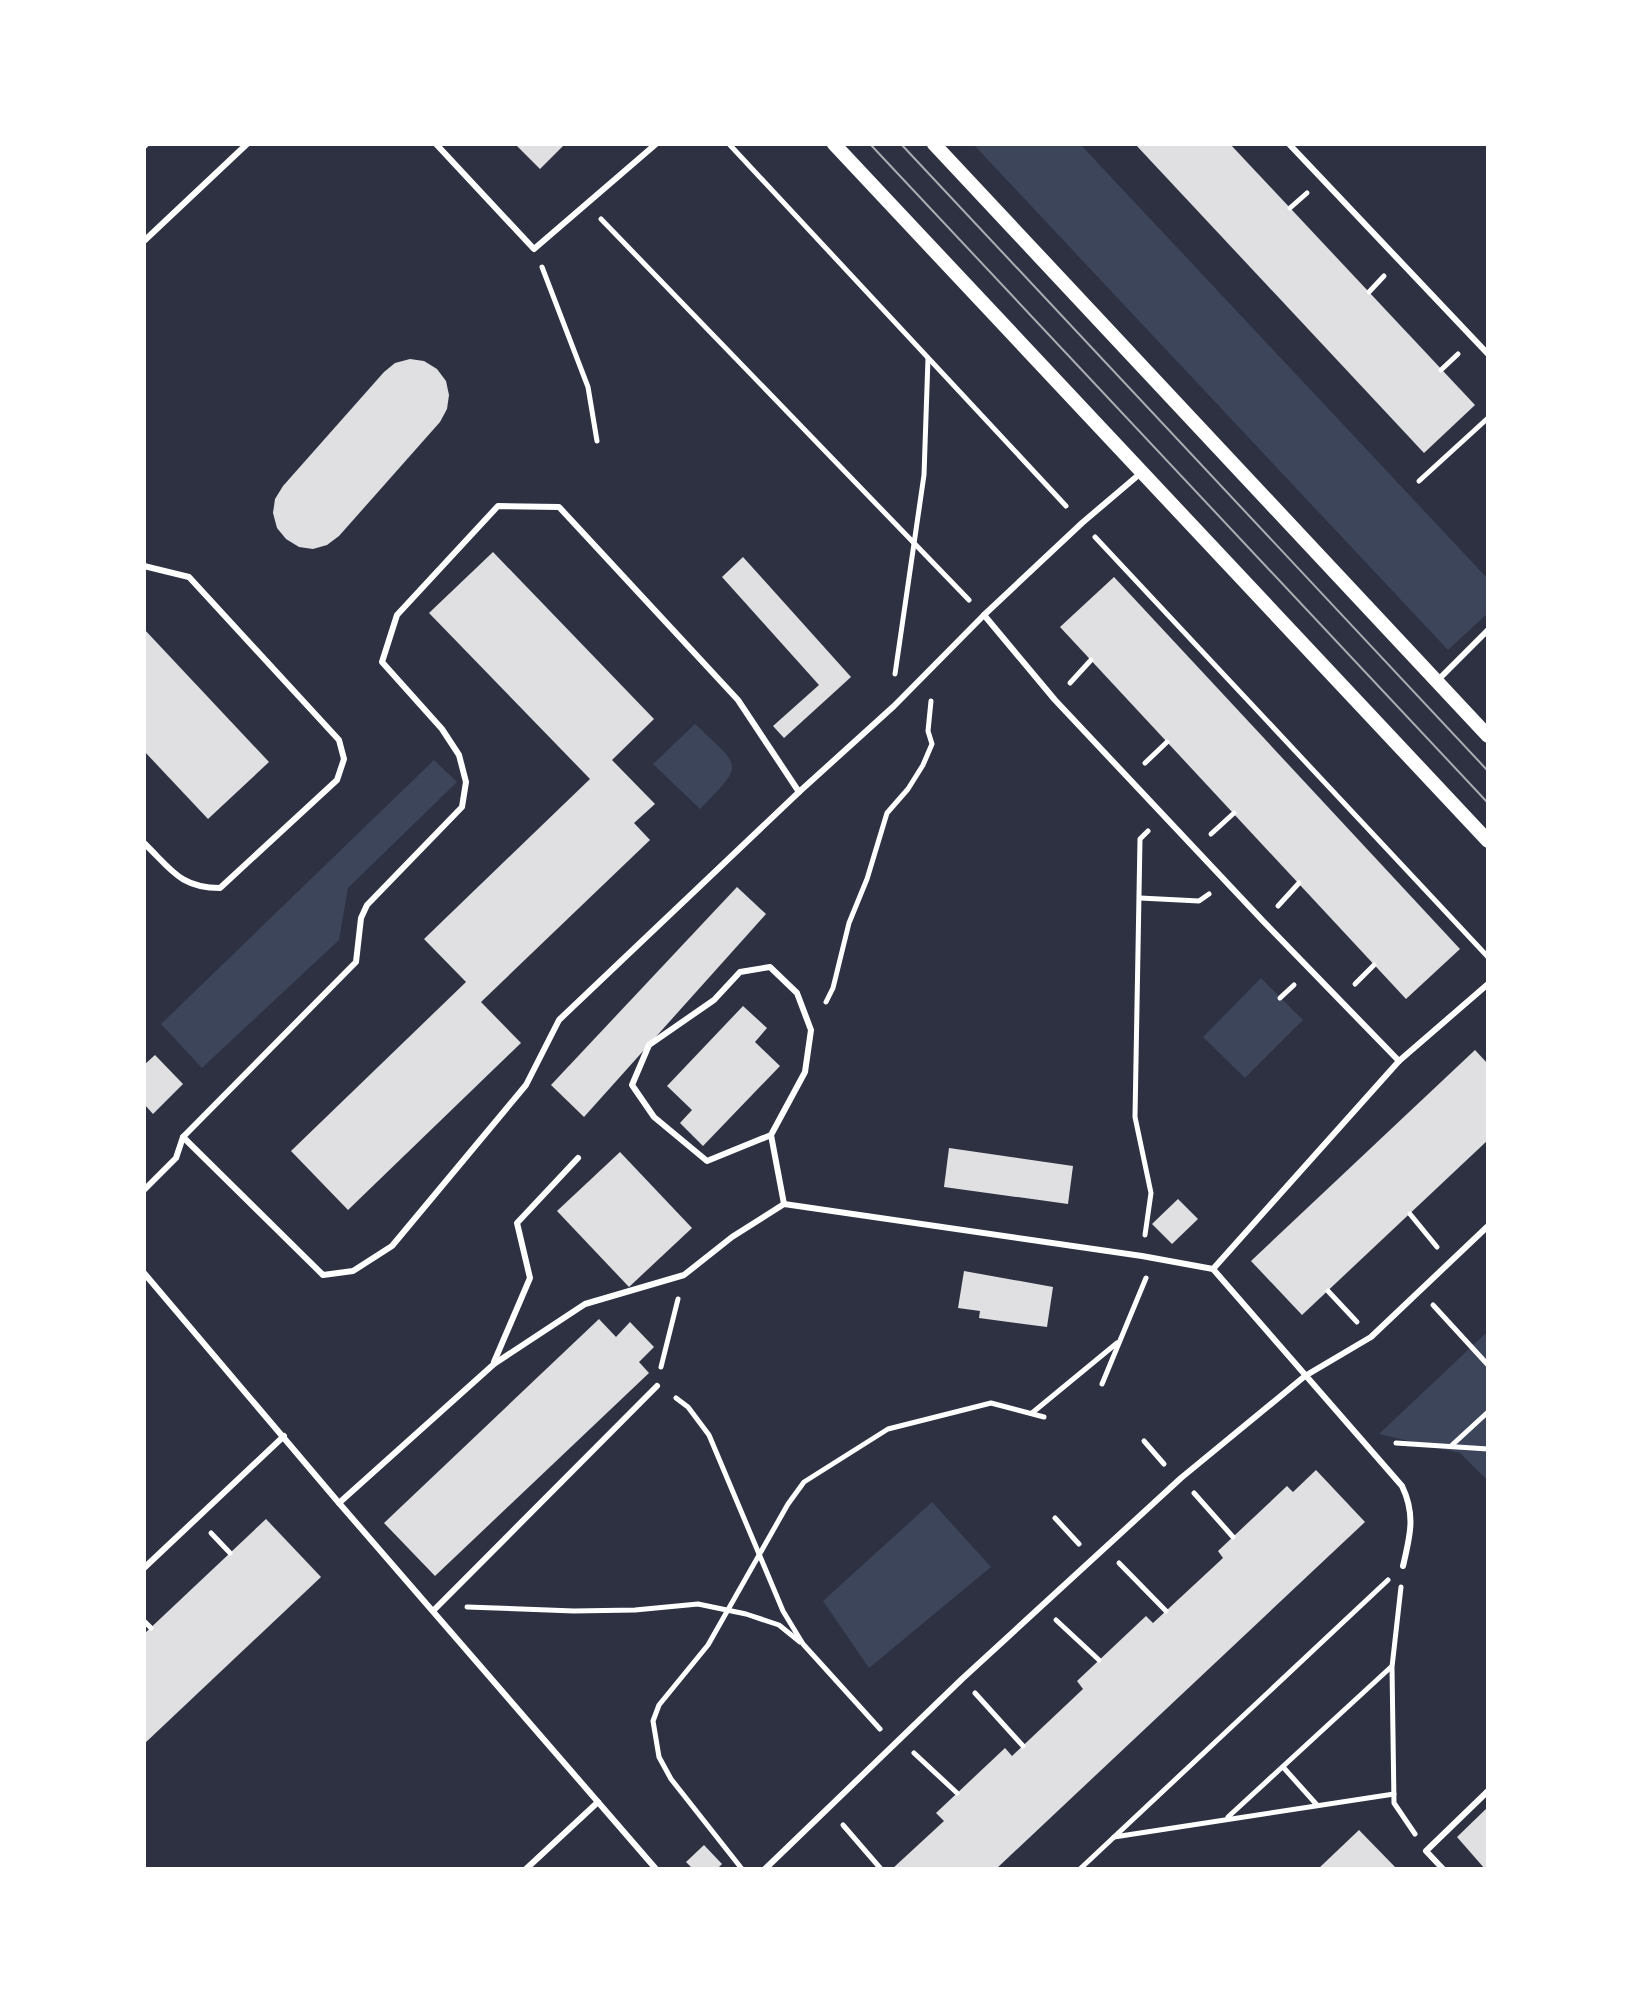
<svg xmlns="http://www.w3.org/2000/svg" width="1632" height="2013" viewBox="0 0 1632 2013" font-family="Inter,sans-serif">
<style>
.green{fill:#3c4559}
.building{fill:#e0e0e3}
.lines{fill:none;stroke-linecap:round;stroke-linejoin:round}
.path{stroke:#fff;stroke-width:5}
.service{stroke:#fff;stroke-width:6}
.tertiary{stroke:#fff;stroke-width:14}
.tram{stroke:#abadb3;stroke-width:2}
</style>
<rect width="100%" height="100%" fill="#2d3142"/>
<g class="green">
<path d="M973 144H1080L1488 579V613L1448 650Z"/>
<path d="M695 724C741 768 746 762 700 809L653 764Z"/>
<path d="M434 760 457 782 348 888 339 940 202 1068 161 1024Z"/>
<path d="M1261 978 1303 1020 1245 1078 1203 1037Z"/>
<path d="M1488 1331V1481L1460 1453 1379 1434Z"/>
<path d="M932 1502 991 1567 869 1668 823 1601Z"/>
</g>
<g class="building">
<path d="M515 144H565L540 169Z"/>
<path d="M1135 144H1230L1475 405 1424 453Z"/>
<path d="M410 359 424 361 437 369 446 381 449 395 447 409 440 422 339 536 327 545 313 549 299 547 286 539 277 528 273 513 275 499 283 486 384 372 395 363Z"/>
<path d="M493 552 654 719 612 760 655 804 634 823 650 840 481 1002 521 1043 348 1210 291 1151 466 982 424 939 590 779 429 613Z"/>
<path d="M743 557 851 677 784 738 773 726 819 685 722 577Z"/>
<path d="M1114 577 1460 949 1406 999 1060 627Z"/>
<path d="M144 629 269 762 208 819 144 751Z"/>
<path d="M737 887 766 914 584 1117 551 1085Z"/>
<path d="M743 1006 767 1028 755 1042 780 1066 703 1146 680 1123 692 1110 667 1086Z"/>
<path d="M1475 1050 1488 1064V1140L1302 1315 1251 1261Z"/>
<path d="M155 1055 183 1084 153 1114 144 1104V1065Z"/>
<path d="M949 1148 1073 1166 1068 1204 944 1187Z"/>
<path d="M620 1152 692 1228 629 1287 557 1211Z"/>
<path d="M1178 1199 1198 1219 1172 1244 1152 1224Z"/>
<path d="M964 1271 1053 1287 1047 1327 979 1318 980 1311 958 1308Z"/>
<path d="M599 1319 616 1337 630 1322 654 1347 639 1362 649 1373 435 1576 384 1523Z"/>
<path d="M1316 1470 1365 1522 996 1869H892L944 1821 936 1813 1005 1748 1012 1756 1083 1689 1077 1681 1146 1616 1153 1623 1223 1558 1218 1551 1287 1486 1293 1492Z"/>
<path d="M266 1519 321 1577 144 1744V1634Z"/>
<path d="M1488 1807V1869H1485L1457 1837Z"/>
<path d="M1359 1830 1397 1869H1318Z"/>
<path d="M704 1845 722 1864 717 1869H693L686 1862Z"/>
</g>
<g class="lines">
<g class="path">
<path d="M729 144 1066 506"/>
<path d="M144 147 147 144"/>
<path d="M1290 208 1307 193"/>
<path d="M601 219 969 600"/>
<path d="M542 267 588 387 597 441"/>
<path d="M1369 292 1384 276"/>
<path d="M1441 370 1458 354"/>
<path d="M1419 481 1488 418"/>
<path d="M1095 537 1488 957"/>
<path d="M895 674 924 475 928 358"/>
<path d="M1070 683 1091 660"/>
<path d="M1145 763 1167 742"/>
<path d="M1211 834 1234 813"/>
<path d="M1140 898 1199 901 1209 894"/>
<path d="M1278 906 1299 883"/>
<path d="M1355 984 1374 965"/>
<path d="M1280 998 1294 985"/>
<path d="M826 1002 833 988 849 923 867 879 887 813 908 789 923 765 932 744 928 731 931 701"/>
<path d="M1410 1214 1437 1247"/>
<path d="M1145 1235 1151 1193 1135 1117 1140 839 1148 831"/>
<path d="M1328 1291 1357 1322"/>
<path d="M1433 1305 1488 1365"/>
<path d="M661 1367 678 1299"/>
<path d="M1102 1384 1146 1278"/>
<path d="M676 1398 688 1407 709 1435 783 1611 803 1644 880 1729"/>
<path d="M1032 1413 1117 1343"/>
<path d="M1144 1441 1164 1464"/>
<path d="M1396 1443 1488 1449"/>
<path d="M1451 1446 1488 1412"/>
<path d="M1194 1493 1233 1537"/>
<path d="M1055 1518 1079 1544"/>
<path d="M211 1533 230 1553"/>
<path d="M1119 1563 1166 1611"/>
<path d="M1401 1587 1392 1667 1394 1803 1415 1834"/>
<path d="M467 1607 574 1611 635 1610 698 1604 746 1614 779 1625 800 1642"/>
<path d="M1056 1620 1099 1660"/>
<path d="M144 1621 151 1628"/>
<path d="M975 1693 1023 1746"/>
<path d="M914 1753 957 1793"/>
<path d="M1283 1767 1317 1805"/>
<path d="M1228 1817 1391 1667"/>
<path d="M843 1825 881 1869"/>
<path d="M1114 1837 1394 1794"/>
<path d="M742 1869 671 1779 659 1757 653 1721 659 1705 708 1645 788 1504 804 1482 888 1429 991 1403 1044 1417"/>
<path d="M1080 1869 1388 1580"/>
</g>
<g class="service">
<path d="M436 144 534 249 656 144"/>
<path d="M1289 144 1488 354"/>
<path d="M144 241 247 144"/>
<path d="M144 566 189 577 339 740 344 759 337 780 220 888C180 888 171 869 144 843"/>
<path d="M984 615 1055 700 1263 921 1399 1061"/>
<path d="M1437 681 1488 630"/>
<path d="M771 1135 707 1161 654 1117 632 1085 649 1045 714 1000 740 972 770 967 797 993 811 1030 805 1072 771 1135 784 1204"/>
<path d="M183 1137 323 1275 353 1271 392 1246 526 1085 559 1020 799 792 894 706 984 615 1082 523 1142 472"/>
<path d="M144 1190 176 1158 183 1137 356 962 361 918 367 905 462 807 466 782 459 755 442 729 382 662 397 615 498 506 559 507 738 700 799 792"/>
<path d="M1213 1269 1399 1061 1488 984"/>
<path d="M144 1273 339 1503 656 1869"/>
<path d="M494 1362 530 1278 517 1223 578 1158"/>
<path d="M339 1503 494 1364 585 1304 684 1275 732 1237 784 1204 1142 1256 1213 1269 1402 1486C1416 1515 1410 1536 1403 1566"/>
<path d="M144 1568 284 1436"/>
<path d="M434 1610 657 1386"/>
<path d="M526 1869 598 1802"/>
<path d="M765 1869 962 1679 1181 1478 1305 1376 1371 1337 1488 1226"/>
<path d="M1443 1869 1426 1851 1488 1791"/>
</g>
<g class="tertiary">
<path d="M834 144 1488 841"/>
<path d="M934 144 1488 736"/>
</g>
<g class="tram">
<path d="M870 144 1488 803"/>
<path d="M901 144 1488 771"/>
</g>
</g>
<rect width="1632" height="2013" fill="none" stroke="#ffffff" stroke-width="292"/>
</svg>
